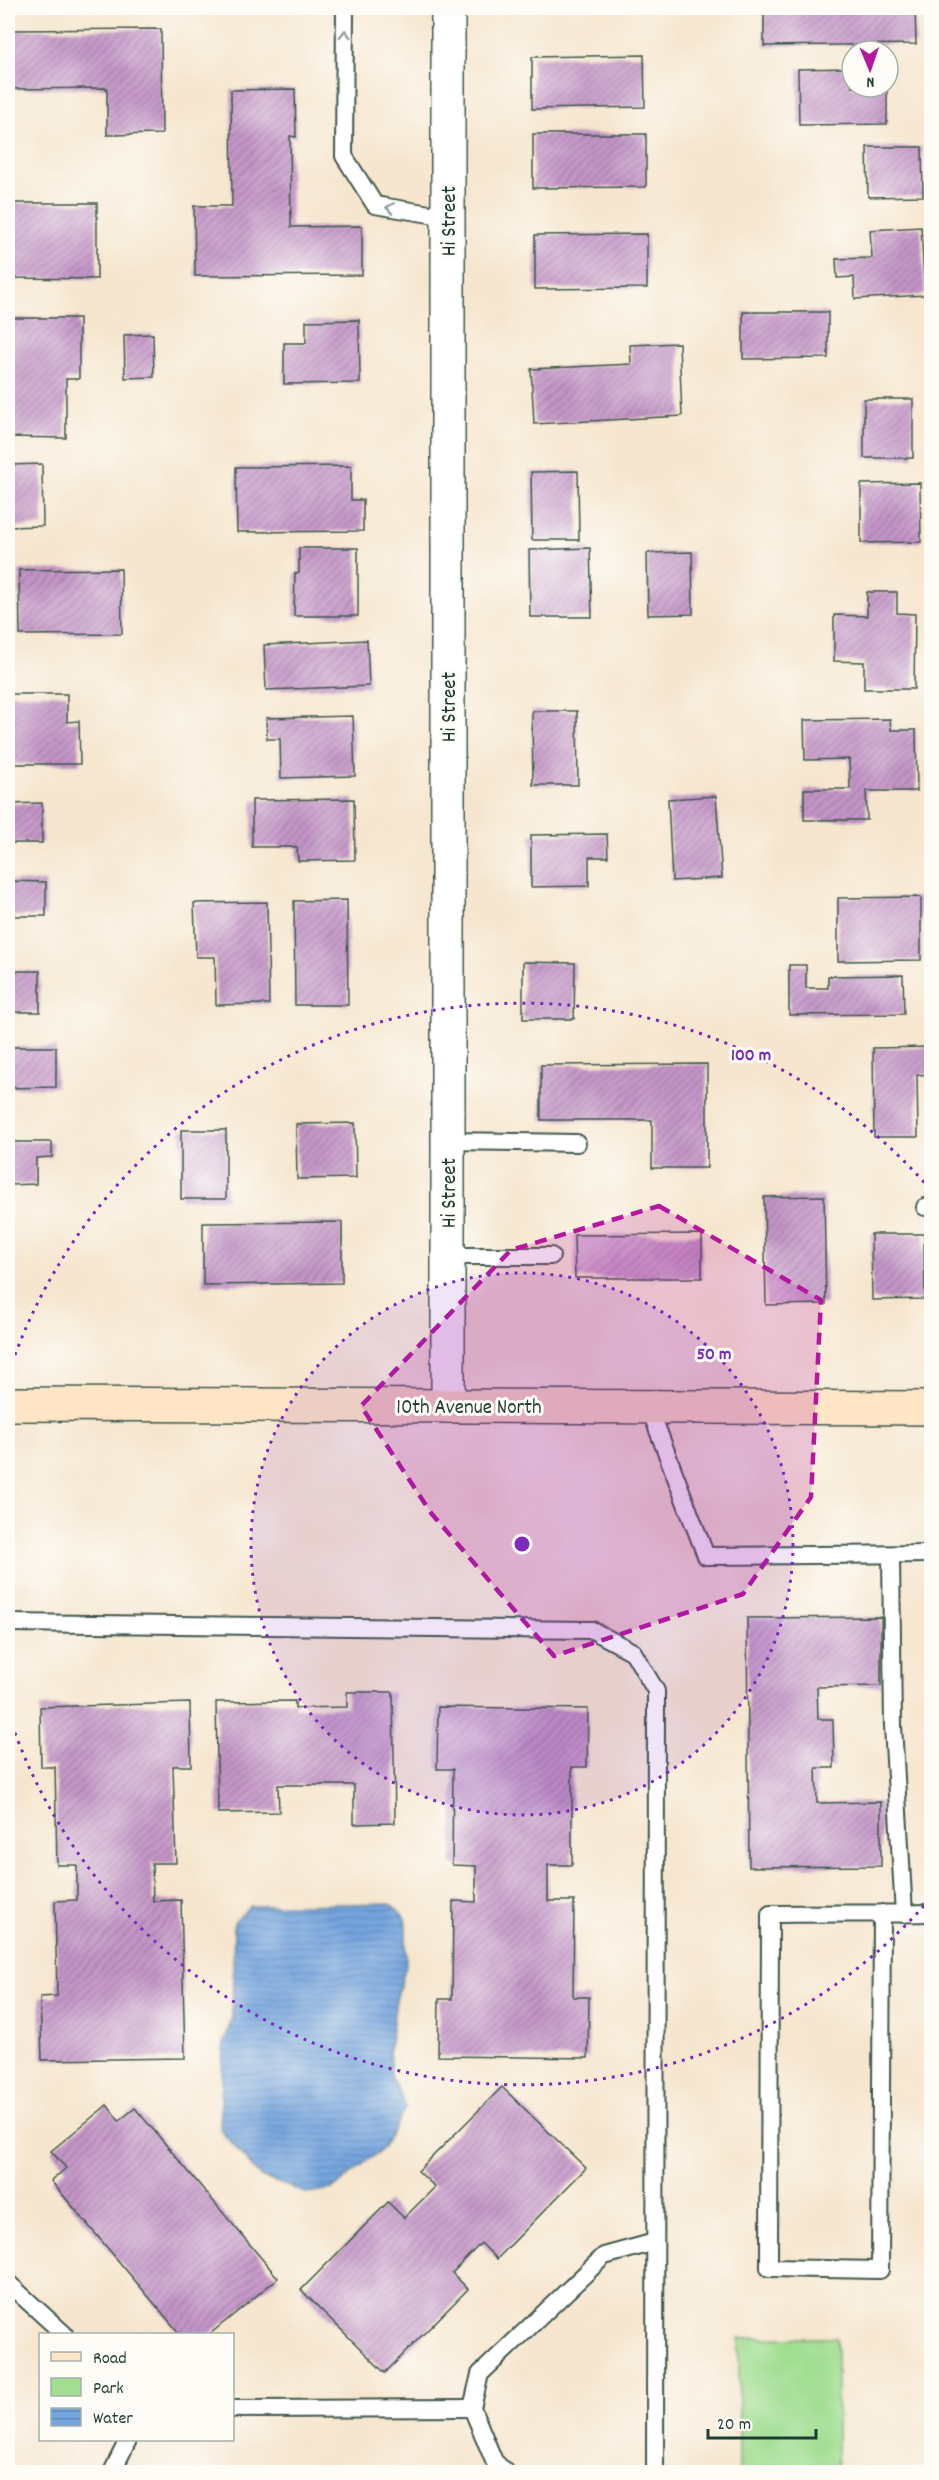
<svg xmlns="http://www.w3.org/2000/svg" width="939" height="2480" viewBox="0 0 939 2480" font-family="Dekko,sans-serif">
<style>
.park{fill:#a1de92;stroke:#608e63;stroke-width:1.5}
.water{fill:url(#water-rules);stroke:#4a718a;stroke-width:1.5}
.building{fill:url(#building-hatch)}
.lines{fill:none;stroke-linecap:round;stroke-linejoin:round}
.lane-casing{stroke:#3f564b;stroke-width:20}
.street-casing{stroke:#3f564b;stroke-width:36}
.secondary-casing{stroke:#3f564b;stroke-width:36}
.lane{stroke:#fff;stroke-width:16}
.street{stroke:#fff;stroke-width:33}
.secondary{stroke:#fde5c5;stroke-width:33}
.oneway{stroke:#8f9e9a}
.marked{fill:#b5179e;fill-opacity:0.2;stroke:#b5179e;stroke-width:4.5;stroke-dasharray:12 8;stroke-linejoin:round}
.ring{fill:none;stroke:#7b2cbf;stroke-width:3;stroke-dasharray:3 6}
.labels{text-anchor:middle;stroke-width:6;stroke-linejoin:round;paint-order:stroke}
.street-label{font-size:21px;fill:#1f3d34;stroke:#fdfcf7}
.centre{fill:#7b2cbf;stroke:#fdfcf7;stroke-width:3}
.ring-label{font-size:18px;text-anchor:middle;font-weight:bold;fill:#7b2cbf;stroke:#fdfcf7;stroke-width:6;stroke-linejoin:round;paint-order:stroke}
</style>
<defs>
<pattern id="water-rules" width="6" height="5" patternUnits="userSpaceOnUse" patternTransform="scale(1.5)"><rect width="6" height="5" fill="#76a5df"/><path d="M0 2.5h6" fill="none" stroke="#6088b6"/></pattern>
<pattern id="building-hatch" width="6" height="6" patternUnits="userSpaceOnUse" patternTransform="scale(1.5)"><rect width="6" height="6" fill="#c495c8"/><path d="M-1 1l2-2M0 6l6-6M5 7l2-2" fill="none" stroke="#9f7ba3"/></pattern>
</defs>
<rect width="100%" height="100%" fill="#fdfcf7"/>
<filter id="ink" filterUnits="userSpaceOnUse"><feTurbulence type="fractalNoise" baseFrequency=".0167" numOctaves="2"/><feDisplacementMap in="SourceGraphic" scale="12" xChannelSelector="R" yChannelSelector="G"/><feConvolveMatrix kernelMatrix="1 2 1 2 8 2 1 2 1" color-interpolation-filters="sRGB"/></filter>
<filter id="wash" filterUnits="userSpaceOnUse"><feTurbulence type="fractalNoise" baseFrequency=".008" numOctaves="4" result="noise"/><feDisplacementMap in="SourceGraphic" scale="24" xChannelSelector="R" yChannelSelector="G"/><feGaussianBlur stdDeviation="1.35" result="paint"/><feColorMatrix in="noise" values="0 0 0 0 0 0 0 0 0 0 0 0 0 0 0 0 0 1.4 0 .05"/><feComposite in="paint" operator="in"/></filter>
<g filter="url(#wash)">
<rect width="100%" height="100%" fill="#f6e6cf"/>
<rect class="park" x="739" y="2338" width="98" height="134"/>
<path class="water" d="M390 1903 406 1918V1965L396 2000 389 2050 391 2076 406 2107 384 2147 333 2189 306 2193 261 2177 220 2130 223 2048 232 2017 234 1922 250 1906Z"/>
<g id="blocks">
<g class="building">
<path d="M764 8H915L916 44 764 46Z"/>
<path d="M161 29 162 134 107 135V88L8 89V30Z"/>
<path d="M644 55 645 107 532 109V57Z"/>
<path d="M852 68V87H887V124L799 125 798 69Z"/>
<path d="M295 89 296 137 290 136 291 227 362 226V275L195 276 194 206H232L231 90Z"/>
<path d="M533 134H646V187L533 188Z"/>
<path d="M867 147H922L923 196 868 197Z"/>
<path d="M11 203H97V279L8 278Z"/>
<path d="M921 227 925 295 855 299 854 277 837 278 836 259 872 258 870 230Z"/>
<path d="M647 234V288L535 289V235Z"/>
<path d="M743 312H828V358L743 359Z"/>
<path d="M8 318H79V379H66V438L8 437Z"/>
<path d="M359 320 360 383 284 384V343H306V321Z"/>
<path d="M153 334 154 377 125 378 124 335Z"/>
<path d="M679 343 682 416 534 424 531 369 631 364 630 345Z"/>
<rect x="864" y="399" width="49" height="59"/>
<path d="M42 464 43 526 8 527V465Z"/>
<path d="M351 466V500H363V531L237 532 236 467Z"/>
<path d="M578 471 579 540H532L531 472Z"/>
<path d="M920 483 921 542 861 543V484Z"/>
<path d="M299 548H358V616H294L295 573H299Z"/>
<path d="M590 548 592 617H530L529 550Z"/>
<path d="M692 552 693 614 648 615 647 553Z"/>
<path d="M121 569 122 634 20 635 19 570Z"/>
<path d="M867 592H897V613L915 614 914 689H864V662L834 661V615L867 616Z"/>
<path d="M367 640 369 686 266 690 264 645Z"/>
<path d="M8 694H67V722L79 721 80 764H8Z"/>
<path d="M532 711H577L578 785H533Z"/>
<path d="M353 716 355 776 281 778 280 739H267L266 718Z"/>
<path d="M890 719 891 730H916L917 791H866L867 820H804V789H850L849 759 805 760 804 720Z"/>
<path d="M716 796 722 878 672 881 668 799Z"/>
<path d="M354 799 355 860 298 861 297 847H252V800Z"/>
<path d="M42 803V843H8V804Z"/>
<path d="M607 834 608 857H589V886L531 887V835Z"/>
<path d="M8 881 46 882V916H8Z"/>
<path d="M921 897V960L838 961V898Z"/>
<path d="M347 900 348 1005H295L294 901Z"/>
<path d="M267 902 269 1004 216 1005 215 957H196L194 903Z"/>
<path d="M523 962 575 963 574 1019H523Z"/>
<path d="M789 965H806V988H828V976L903 975 904 1014 789 1015Z"/>
<rect x="8" y="971" width="32" height="41"/>
<path d="M8 1047H56V1087L8 1088Z"/>
<path d="M932 1047V1074L917 1075 918 1137H874L873 1048Z"/>
<path d="M707 1064V1168H652V1120H541V1065Z"/>
<path d="M355 1123 356 1178 297 1179 296 1124Z"/>
<rect x="181" y="1130" width="45" height="69"/>
<path d="M8 1142H52V1157L36 1158V1184L8 1185Z"/>
<path d="M824 1196 826 1304 766 1305 764 1197Z"/>
<path d="M342 1222V1283L203 1285V1223Z"/>
<path d="M702 1234V1278H575L574 1235Z"/>
<path d="M871 1234H924L925 1299 872 1300Z"/>
<path d="M881 1617V1686L817 1687 818 1719H833L834 1768H816L817 1803 881 1802V1866L749 1867 747 1618Z"/>
<path d="M347 1692H393L395 1823 354 1824V1785H278L279 1812 218 1813 216 1702 295 1701V1708L347 1707Z"/>
<path d="M190 1703 191 1766H173L176 1863H152L153 1901 181 1900 185 2058 42 2060 40 1997 57 1996 55 1901 77 1900V1865H57L55 1767H41L40 1707Z"/>
<path d="M438 1707 588 1709 587 1767H572V1865H548V1901H574L573 1997H589L588 2058 438 2056 439 1999H452L453 1901 476 1902V1866L452 1865 453 1769H437Z"/>
<path d="M502 2087 586 2168 497 2259 481 2243 452 2273 468 2289 385 2373 301 2290 388 2202 404 2218 435 2187 418 2171Z"/>
<path d="M107 2105 119 2121 135 2108 278 2278 210 2334H180L51 2181 66 2168 51 2151Z"/>
</g>
</g>
</g>
<g filter="url(#ink)">
<use href="#blocks" fill-opacity="0" stroke="#3f564b" stroke-width="1.5"/>
<g class="lines">
<g class="lane-casing">
<g id="lane">
<path d="M345 8 344 156 375 205 448 217"/>
<path d="M448 1141 577 1143"/>
<path d="M925 1207H932"/>
<path d="M448 1256H551"/>
<path d="M649 1407 706 1556 932 1554"/>
<path d="M891 1555 893 1726 904 1914"/>
<path d="M8 1623 592 1630 633 1652 656 1691 655 2472"/>
<path d="M882 1913 880 2270 769 2268 770 1914C824 1913 878 1914 932 1913"/>
<path d="M8 2283 64 2334"/>
<path d="M232 2409 472 2408"/>
<path d="M112 2472 128 2440"/>
<path d="M505 2472 494 2461 472 2408 480 2374 604 2256 655 2242"/>
</g>
</g>
<g class="street-casing">
<path id="street" d="M448 8V1406"/>
</g>
<g class="secondary-casing">
<path id="secondary" d="M8 1404 932 1408"/>
</g>
<use href="#lane" class="lane"/>
<use href="#street" class="street"/>
<use href="#secondary" class="secondary"/>
</g>
<defs><path id="oneway-chevron" d="M-2-3.5L2.5 0L-2 3.5" fill="none" stroke-width="1.6" stroke-linecap="round" stroke-linejoin="round" transform="scale(1.5)"/></defs>
<g class="oneway">
<use href="#oneway-chevron" transform="translate(345 34) rotate(-90)"/>
<use href="#oneway-chevron" transform="translate(390 208) rotate(-171)"/>
</g>
</g>
<path class="marked" d="M659 1206 821 1300 811 1497 743 1594 554 1656 431 1513 361 1406 511 1250Z"/>
<circle cx="522" cy="1544" r="271" fill="#7b2cbf" fill-opacity=".12"/>
<g class="ring">
<circle cx="522" cy="1544" r="271"/>
<path d="M930 1899A541 541 0 0 1 9 1716M9 1372A541 541 0 0 1 930 1189"/>
</g>
<g class="labels">
<g class="street-label">
<text transform="translate(448 221) rotate(-90)" y="7">Hi Street</text>
<text transform="translate(448 707) rotate(-90)" y="7">Hi Street</text>
<text transform="translate(448 1193) rotate(-90)" y="7">Hi Street</text>
<text x="469" y="1413">10th Avenue North</text>
</g>
</g>
<circle cx="522" cy="1544" r="9" class="centre"/>
<g class="ring-label">
<text x="751" y="1060">100 m</text>
<text x="714" y="1359">50 m</text>
</g>
<rect width="939" height="2480" fill="none" stroke="#fdfcf7" stroke-width="30"/>
<rect x="39" y="2333" width="195" height="108" fill="#fdfcf7" stroke="#a4b0a9" stroke-width="1.5"/>
<rect x="51" y="2352" width="30" height="9" fill="#fde5c5" stroke="#a4b0a9" stroke-width="1.5"/>
<text x="93" y="2363" font-size="18" fill="#1f3d34">Road</text>
<rect x="51" y="2378" width="30" height="18" fill="#a1de92" stroke="#a4b0a9" stroke-width="1.5"/>
<text x="93" y="2393" font-size="18" fill="#1f3d34">Park</text>
<rect x="51" y="2408" width="30" height="18" fill="url(#water-rules)" stroke="#a4b0a9" stroke-width="1.5"/>
<text x="93" y="2423" font-size="18" fill="#1f3d34">Water</text>
<g transform="translate(870 69) rotate(178)"><circle r="28" fill="#fdfcf7" stroke="#a4b0a9" stroke-width="1.5"/>
<path d="M0-4.5L10 22L0 15L-10 22Z" fill="#b5179e"/>
<text y="-9" font-size="16" font-weight="bold" text-anchor="middle" fill="#1f3d34">N</text>
</g>
<path d="M708 2429v9h108v-9" fill="none" stroke="#1f3d34" stroke-width="3"/>
<text x="717" y="2429" font-size="18" fill="#1f3d34" stroke="#fdfcf7" stroke-width="4.5" paint-order="stroke">20 m</text>
</svg>
